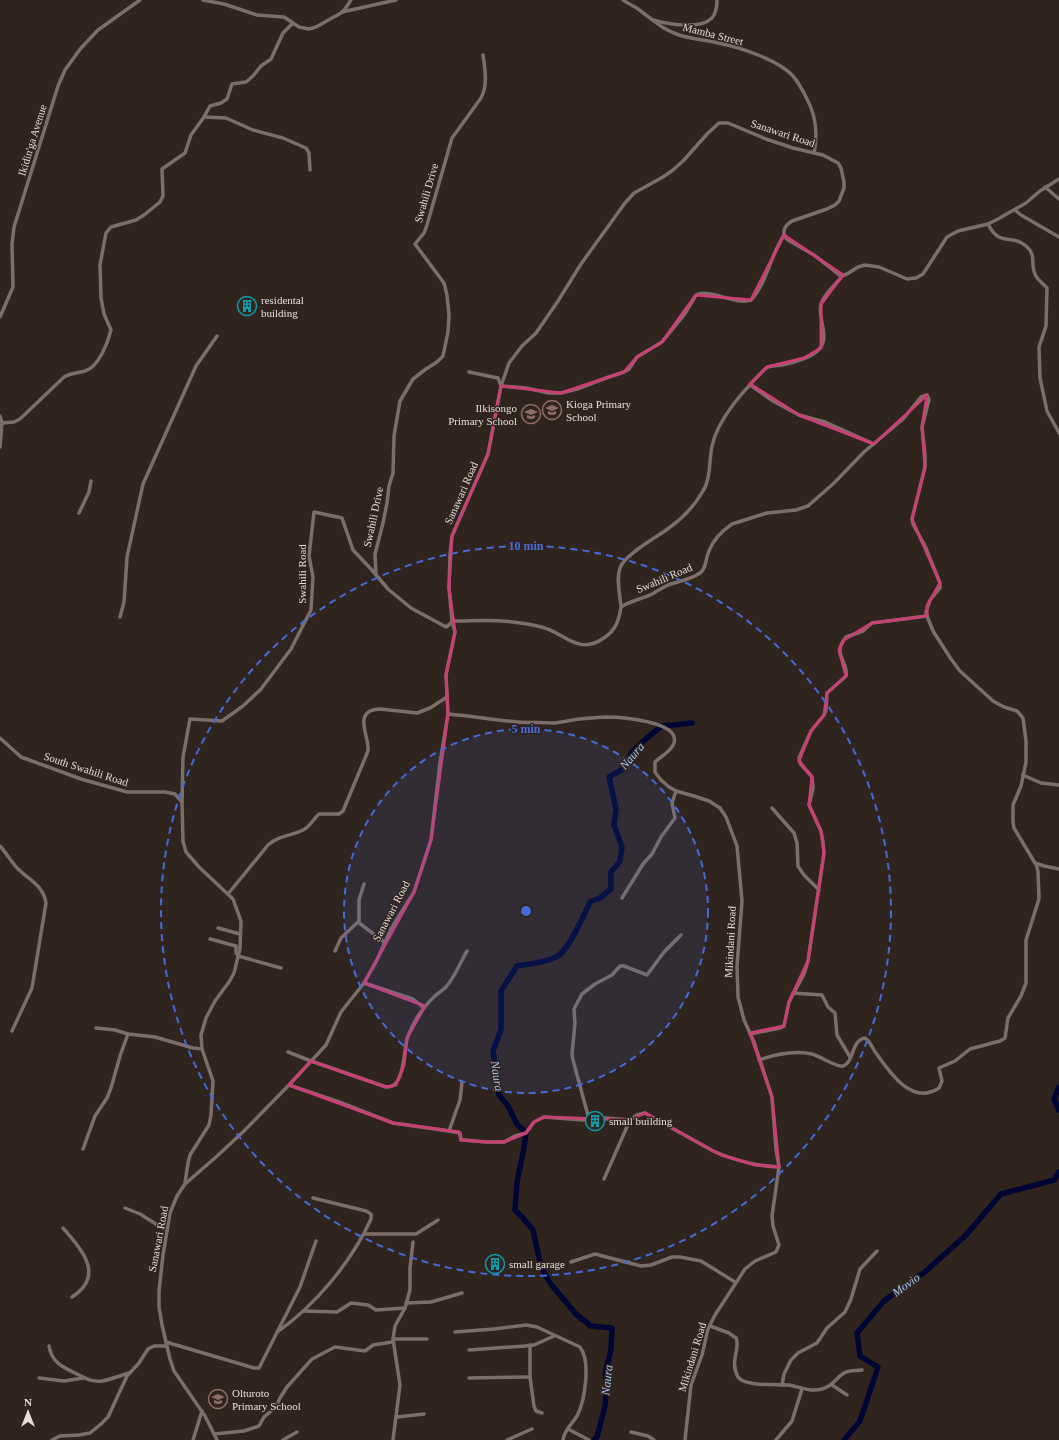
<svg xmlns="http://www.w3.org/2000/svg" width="1059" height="1440" viewBox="0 0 1059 1440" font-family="'Times New Roman',serif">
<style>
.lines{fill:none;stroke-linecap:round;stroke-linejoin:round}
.river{stroke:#000533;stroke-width:5.5}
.minor{stroke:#7d6e69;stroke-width:3.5}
.marked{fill:none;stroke:#c94075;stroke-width:3;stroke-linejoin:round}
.ring{fill:none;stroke:#456bd9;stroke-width:2;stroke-dasharray:7 5}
.labels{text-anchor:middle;stroke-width:3;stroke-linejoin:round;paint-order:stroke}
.street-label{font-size:11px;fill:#e6dedb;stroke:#30241f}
.poi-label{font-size:11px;fill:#e6dedb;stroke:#30241f;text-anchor:start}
.water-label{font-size:12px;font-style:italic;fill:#a6c5f4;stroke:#30241f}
.centre{fill:#456bd9;stroke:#30241f;stroke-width:2}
.ring-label{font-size:12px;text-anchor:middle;font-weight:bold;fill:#456bd9;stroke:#30241f;stroke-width:3;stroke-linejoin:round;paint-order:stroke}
</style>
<rect width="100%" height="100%" fill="#30241f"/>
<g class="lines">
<g class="river">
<path d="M1059 1087 1054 1099 1059 1110"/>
<path d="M594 1440 597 1437 605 1406 607 1385 605 1374 611 1350 612 1328 591 1326 576 1314 550 1283 541 1267 533 1230 523 1218 515 1210 517 1182 524 1148 526 1133 517 1124 508 1106 499 1095 493 1051 501 1030V991L517 966C530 964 544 963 556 957 568 952 584 915 590 902L600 898 611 889V872L620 861 622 847 614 825 616 809 609 777 625 768 632 752 648 737 662 726 692 723"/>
<path d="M844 1440 860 1421 878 1367 860 1356 857 1333 884 1301 926 1271 966 1235 1001 1194 1054 1180 1059 1172"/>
</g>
<g class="minor">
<path d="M203 0 224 4 257 15 284 17 299 27 309 29 316 27 341 13 345 9 351 0"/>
<path d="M623 0C628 4 634 6 638 9 652 19 663 30 679 35 692 39 705 40 718 43 739 47 779 60 793 76 799 83 803 91 807 99 816 116 818 134 814 153"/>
<path d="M342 12 396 0"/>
<path d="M653 20C668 24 700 30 712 18 716 13 717 6 717 0"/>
<path d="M204 117 226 118 253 130 283 138 306 148 309 153 310 170"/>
<path d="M1045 187 1059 199"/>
<path d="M1015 210 1021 215 1059 237"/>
<path d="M988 224C1000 248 1011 233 1026 246 1037 255 1030 263 1035 274 1037 280 1043 283 1047 288L1046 326 1039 347 1040 378 1047 411 1059 433"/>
<path d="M0 317 13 287 12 244 14 227 58 86 65 70 81 48 98 30 140 0"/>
<path d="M469 372 498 378 501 386 526 388 549 393H561L577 389 606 378 624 372 629 369 637 357 662 342 684 315 696 295C710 288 737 306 751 300 767 283 771 254 784 235"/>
<path d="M750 385 773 401 799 415 825 422 874 444"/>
<path d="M0 416 2 423 0 447"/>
<path d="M2 423 14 422 20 419 64 377C71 373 78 373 85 371 99 367 108 342 111 330L104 314 101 298 100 265 106 233 111 227 136 220 144 215 160 202 163 196 162 169 185 153 191 135 204 117 210 106 221 103 227 99 232 84 246 82 253 76 261 66 271 59 283 33 293 23"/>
<path d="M79 513 89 492 91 481"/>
<path d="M376 574 375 554 383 523 387 503 389 486 393 473 394 436 400 401 413 379 426 369 437 362 443 356 448 332 449 315 447 295 444 283 415 244 424 233 427 225 452 138 481 98C488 85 485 69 483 55"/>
<path d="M621 607C620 595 616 579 620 568 624 555 657 537 669 528 683 518 695 505 703 491 711 478 709 460 712 446 718 418 745 389 765 369 769 365 776 366 782 365 792 363 815 357 820 348 830 336 817 317 821 304 825 292 836 285 843 275"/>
<path d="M120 617 124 602 127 557 143 484 196 366 217 336"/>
<path d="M448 714C472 716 495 720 518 722 529 723 541 722 552 723 559 723 566 721 573 720 584 718 595 718 606 717 619 717 681 721 674 743 671 752 661 756 655 762V772L661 780 669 787 676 791 694 796 709 801 720 808 726 817 737 846 742 901 737 966 738 997 744 1020 754 1042 772 1097 776 1149 779 1167 772 1216 773 1226 779 1245 776 1252 755 1261 745 1269 715 1315 708 1329 702 1355 691 1385 685 1440"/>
<path d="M0 738 21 757 81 779 127 792H165L175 794 182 802 183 841 186 852 199 867 233 899 241 921 240 949 234 973 229 982 215 1001 206 1018 201 1035 202 1049 213 1081 211 1115 209 1125 190 1155 188 1163 185 1183"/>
<path d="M1023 775 1041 783 1059 785"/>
<path d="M182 802 183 757 190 719 222 721 243 706 261 689 291 649 311 610 313 577 309 556 314 512 342 518 353 550 371 569 388 589 411 608 446 627 450 624 452 621C472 621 493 619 513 622 521 623 529 624 537 626 564 630 576 657 604 638 616 630 619 620 621 607 630 601 642 599 652 594 657 591 662 588 668 585 679 581 690 580 700 573 707 568 705 559 709 551 713 540 722 531 732 524L767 513 796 510 808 506 834 483 864 452 903 419 921 397 927 395 929 400 922 427 925 455V467L912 519 913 524 925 546 940 583V588L930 600 926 612 927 616 933 631 951 659 960 671 993 701 1004 707 1017 711 1023 718 1026 741V762L1021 786 1013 805V822L1014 828 1035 863 1044 866 1059 869"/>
<path d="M772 808 794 833 797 843 798 866 804 875 819 890"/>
<path d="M0 846C6 853 11 861 17 868 29 880 43 885 46 903L32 988 12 1031"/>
<path d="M228 894 268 845C279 835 291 836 303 830 310 827 313 819 319 814H339L343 811 368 751C370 737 351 710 380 709L417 713 430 708 447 697"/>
<path d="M622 898 643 864 652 854 661 837 675 818 672 803 676 791"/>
<path d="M358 922 384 942"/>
<path d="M218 928 240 934"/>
<path d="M210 939 236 946V953L238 955"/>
<path d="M335 951 341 938 359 921V900L364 884"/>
<path d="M238 956 281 968"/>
<path d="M364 983 413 999 424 1008"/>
<path d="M793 993 822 995 828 1007 835 1013 837 1035 850 1057"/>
<path d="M96 1028 115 1030 128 1034 155 1037 193 1048 202 1049"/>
<path d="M750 1034 780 1028 784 1026 789 1002 804 974 808 961 824 853 823 842 821 831 809 805 813 788 812 777 800 763 799 758 811 731 824 715 826 710 827 693 846 676C849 661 831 655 846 637L863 631 872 623 927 616"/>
<path d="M288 1052 311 1061 386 1087C406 1089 403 1047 408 1036 414 1020 423 1007 435 996 438 993 442 991 445 988 454 979 460 963 467 951"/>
<path d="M759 1060C776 1054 794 1050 812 1054 820 1056 837 1068 843 1066 854 1063 851 1040 865 1038 871 1042 872 1048 876 1053 890 1073 912 1106 939 1088L942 1081 939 1068 955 1061 970 1049 1000 1041 1005 1038 1008 1018 1021 996 1026 983V940L1039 899 1038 871 1036 864"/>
<path d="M462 1082 460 1100 449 1131 460 1133 461 1140H464L486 1142H504L515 1136 526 1133 534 1122 544 1117 583 1120 606 1118 630 1120 637 1115 645 1113 713 1151C734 1160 755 1166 779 1167"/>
<path d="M289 1085 339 1102 393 1123 449 1131"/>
<path d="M589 1119 573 1060 572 1054 575 1023 574 1009 582 994 595 984 612 975 620 966H624L647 975 664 952 681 935"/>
<path d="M83 1149 95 1116 107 1098 111 1088 120 1056 128 1034"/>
<path d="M604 1179 630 1120"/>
<path d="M125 1208 140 1214 167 1231"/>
<path d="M63 1228C81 1249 106 1275 72 1297"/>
<path d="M364 1234H416L438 1220"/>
<path d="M571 1262 595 1254 641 1266 651 1265 672 1257H680L701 1261 735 1282"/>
<path d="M406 1303 431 1302 462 1293"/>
<path d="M303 1311 337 1312 351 1303 368 1305 376 1310 405 1308"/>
<path d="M710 1326 729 1333 736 1338C741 1348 729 1361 738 1377 745 1387 778 1384 789 1385 801 1387 808 1392 822 1389 835 1385 834 1379 844 1373 849 1370 856 1371 862 1370"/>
<path d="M277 1332C315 1306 352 1261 371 1219V1214L366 1211 313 1198"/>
<path d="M455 1332 494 1329 526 1325 537 1327 580 1347C591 1361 585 1401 577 1416 572 1424 564 1430 563 1440"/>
<path d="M393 1339H427"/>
<path d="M166 1342 254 1368H259L300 1287 316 1241"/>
<path d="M530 1345V1377L534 1406 536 1411 542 1413"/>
<path d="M49 1346C52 1364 65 1368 79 1375 87 1379 92 1382 102 1381 109 1380 122 1375 129 1373"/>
<path d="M469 1350 525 1346 534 1345 554 1336"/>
<path d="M39 1378 64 1381 83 1378"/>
<path d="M469 1378 530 1377"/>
<path d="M782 1385 784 1374 791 1360 798 1353 817 1343 827 1328 845 1312 851 1299 860 1269 877 1251"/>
<path d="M832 1385 847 1395"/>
<path d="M397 1417 424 1414"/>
<path d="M568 1429 589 1440"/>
<path d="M631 1432 648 1436 654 1440"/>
<path d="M214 1434 244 1431 259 1426 264 1417 276 1407 280 1398 287 1387 312 1359 335 1347 365 1351 373 1345 392 1342"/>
<path d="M52 1440 60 1436 79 1435 90 1433 101 1424 108 1417 127 1376 139 1363 148 1349 154 1346H167"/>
<path d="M193 1440 202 1411"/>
<path d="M217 1440 205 1416 174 1371 170 1359 162 1325 159 1307V1291L163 1255 170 1213 177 1196 185 1184 216 1157 244 1131 289 1085 326 1045 341 1012 364 983 376 962 391 929 414 892 431 840 440 763 448 714 446 675 455 632 452 621 449 588 450 554 452 536 488 454 501 386 509 363 522 346 536 333 558 301 581 264 625 203 634 193 663 177 673 170 684 160 707 134 719 123H728L766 139 793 148 823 155 838 163 841 168 844 182V188L839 201 835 205 827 209 792 221C786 225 782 229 785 237L788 240 814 255 841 276 847 274 858 267 865 265 879 267 907 279 916 278 923 274 947 237 958 231 988 224 998 219 1026 203 1040 191 1059 179"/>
<path d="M283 1440 297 1432"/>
<path d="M393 1440 400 1385 393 1339 395 1326 405 1308 410 1290V1268L413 1242"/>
<path d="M507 1440 532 1429"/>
<path d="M776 1440 792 1421 802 1389"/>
</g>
</g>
<path class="marked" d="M784 235 843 275 821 304V348L804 358 767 367 750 384 799 415 874 444 927 395 922 427 925 467 912 519 940 583 927 606V616L872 623 844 640 839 650 846 676 827 693 824 715 811 731 799 761 812 777 809 805 821 831 824 853 808 961 789 1002 784 1026 750 1033 772 1097 779 1167 755 1165 721 1155 645 1113 630 1120 544 1117 534 1122 526 1133 504 1142H486L461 1140 459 1132 393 1123 289 1085 311 1061 386 1087 396 1085 404 1065 407 1038 425 1006 364 983 414 892 431 840 448 714 446 675 455 632 449 588 452 536 488 454 501 386 561 393 624 372 637 357 662 342 696 295 751 300Z"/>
<circle cx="526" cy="911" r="182" fill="#456bd9" fill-opacity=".12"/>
<g class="ring">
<circle cx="526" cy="911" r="182"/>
<circle cx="526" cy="911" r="365"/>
</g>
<defs>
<g id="building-ring" transform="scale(1)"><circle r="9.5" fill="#30241f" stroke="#0f9aa8" stroke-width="1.5"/><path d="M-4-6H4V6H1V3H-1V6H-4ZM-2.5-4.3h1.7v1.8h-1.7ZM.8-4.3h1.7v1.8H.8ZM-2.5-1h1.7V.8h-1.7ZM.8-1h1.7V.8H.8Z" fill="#0f9aa8"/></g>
<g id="school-ring" transform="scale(1)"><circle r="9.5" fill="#30241f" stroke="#8d6e63" stroke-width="1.5"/><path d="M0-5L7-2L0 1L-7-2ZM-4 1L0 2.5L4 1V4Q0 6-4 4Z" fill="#8d6e63"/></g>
</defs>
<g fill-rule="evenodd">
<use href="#building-ring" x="247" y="306"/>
<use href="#school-ring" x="552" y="410"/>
<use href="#school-ring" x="531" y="414"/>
<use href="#building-ring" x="595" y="1121"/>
<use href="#building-ring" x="495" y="1264"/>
<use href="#school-ring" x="218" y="1399"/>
</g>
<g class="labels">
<g class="street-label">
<text transform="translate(713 34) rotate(14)" y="4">Mamba Street</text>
<text transform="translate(783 133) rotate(18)" y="4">Sanawari Road</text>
<text transform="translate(32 140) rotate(-73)" y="4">Ikidin'ga Avenue</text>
<text transform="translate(426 193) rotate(-74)" y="4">Swahili Drive</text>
<text transform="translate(461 493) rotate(-66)" y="4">Sanawari Road</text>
<text transform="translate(373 517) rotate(-78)" y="4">Swahili Drive</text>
<text transform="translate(302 574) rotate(-90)" y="4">Swahili Road</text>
<text transform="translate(664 578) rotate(-23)" y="4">Swahili Road</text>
<text transform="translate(86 769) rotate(18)" y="4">South Swahili Road</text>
<text transform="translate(391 911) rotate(-62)" y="4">Sanawari Road</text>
<text transform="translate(730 942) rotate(-87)" y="4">Mikindani Road</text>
<text transform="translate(158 1239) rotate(-79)" y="4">Sanawari Road</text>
<text transform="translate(692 1357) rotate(-73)" y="4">Mikindani Road</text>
</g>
<g class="poi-label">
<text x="261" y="304">residental<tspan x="261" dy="13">building</tspan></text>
<text x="566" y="408">Kioga Primary<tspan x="566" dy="13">School</tspan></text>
<text x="517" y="412" text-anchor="end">Ilkisongo<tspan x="517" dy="13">Primary School</tspan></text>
<text x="609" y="1125">small building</text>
<text x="509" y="1268">small garage</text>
<text x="232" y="1397">Olturoto<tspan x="232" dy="13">Primary School</tspan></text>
</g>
<g class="water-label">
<text transform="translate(632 756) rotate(-49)" y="4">Naura</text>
<text transform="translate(497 1076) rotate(81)" y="4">Naura</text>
<text transform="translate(906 1285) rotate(-36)" y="4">Movio</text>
<text transform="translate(607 1380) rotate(-84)" y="4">Naura</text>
</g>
</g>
<circle cx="526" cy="911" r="6" class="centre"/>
<g class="ring-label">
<text x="526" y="550">10 min</text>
<text x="526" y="733">5 min</text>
</g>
<g transform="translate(28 1412)" stroke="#30241f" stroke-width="3" paint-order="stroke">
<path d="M0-3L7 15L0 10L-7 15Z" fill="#e6dedb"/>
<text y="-6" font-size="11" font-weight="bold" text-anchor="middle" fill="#e6dedb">N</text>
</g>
</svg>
